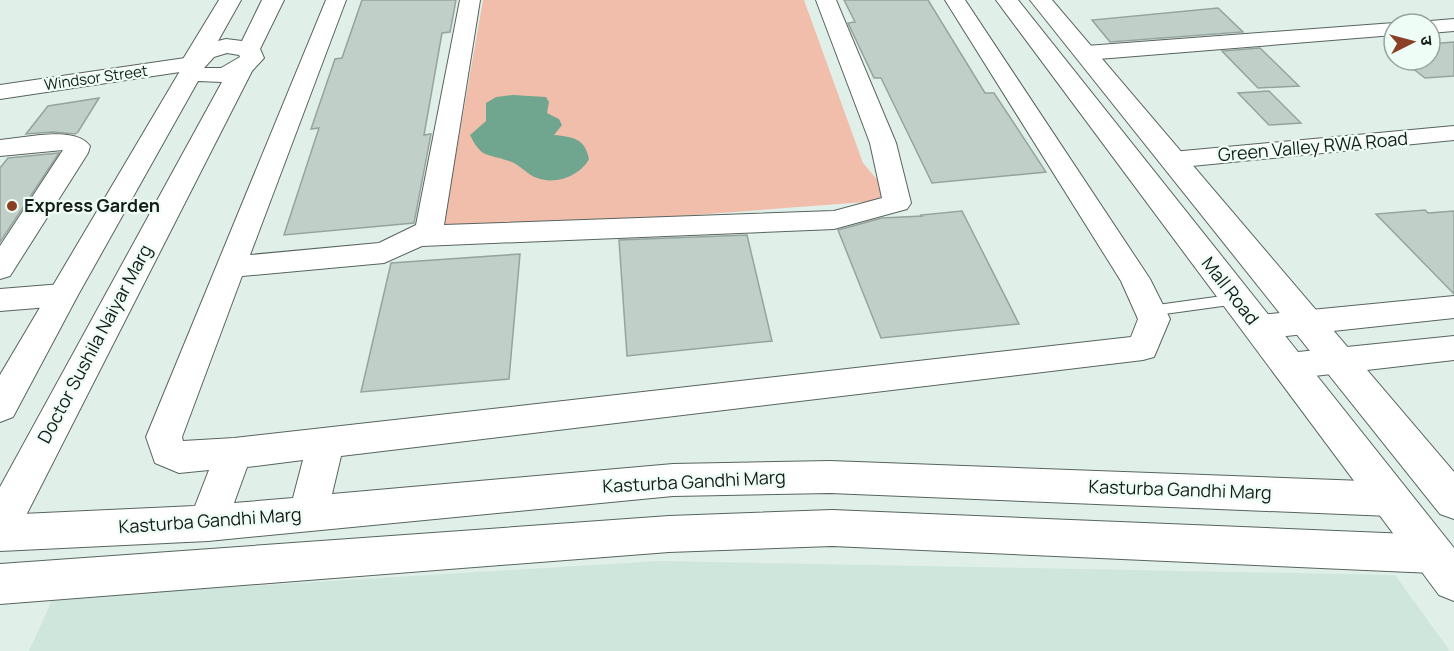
<svg xmlns="http://www.w3.org/2000/svg" width="1454" height="651" viewBox="0 0 1454 651" font-family="Manrope,'Noto Sans Devanagari',sans-serif">
<style>
.built{fill:#cfe6dc}
.green{fill:#f2beac}
.water{fill:#70a690}
.building{fill:#c1cfc9;stroke:#96a49d;stroke-width:1.5}
.lines{fill:none;stroke-linecap:round;stroke-linejoin:round}
.lane-casing{stroke:#57645f;stroke-width:2}
.street-casing{stroke:#57645f;stroke-width:2}
.secondary-casing{stroke:#57645f;stroke-width:2}
.lane{fill:#fff;fill-rule:evenodd}
.street{fill:#fff;fill-rule:evenodd}
.secondary{fill:#fff;fill-rule:evenodd}
.poi-dot{fill:#894024;stroke:#eefdf6;stroke-width:2}
.labels{text-anchor:middle;stroke-width:4.5;stroke-linejoin:round;paint-order:stroke}
.far-street-label{font-size:15px;fill:#161c19;stroke:#eefdf6}
.street-label{font-size:18px;fill:#161c19;stroke:#eefdf6}
.poi-label{font-size:18px;font-weight:bold;fill:#161c19;stroke:#eefdf6;text-anchor:start}
</style>
<rect width="100%" height="100%" fill="#e1efe9"/>
<path class="built" d="M659 561 1395 575 1450 651H29L53 598Z"/>
<path class="green" d="M483 0H804L863 163 897 203 879 201 442 234Z"/>
<path class="water" d="M513 95 546 97 549 102 547 113 559 119 562 125 554 135C573 137 585 138 589 159 580 176 556 185 537 178 527 175 520 164 509 161 486 153 482 159 470 135L486 121V103L496 97Z"/>
<g class="building">
<path d="M362 0H456L450 32 442 33 424 135 431 134 414 223 284 235 319 128 311 129 335 59 342 58Z"/>
<path d="M844 0H928L985 93H994L1046 172 932 183 881 78H874L848 23 855 22Z"/>
<path d="M1218 8 1243 32 1110 42 1092 20Z"/>
<path d="M1454 42V76L1425 78 1402 60H1430V44Z"/>
<path d="M1260 48 1299 86 1258 88 1222 51Z"/>
<path d="M1269 91 1301 123 1269 125 1238 93Z"/>
<path d="M99 98 78 132 75 134 53 132 26 134 48 106Z"/>
<path d="M59 153 0 242V168L8 158Z"/>
<path d="M1425 210 1428 213 1454 211V294L1376 214Z"/>
<path d="M962 211 1019 324 881 338 838 230 882 218 922 216 921 215Z"/>
<path d="M747 235 772 341 627 356 619 240Z"/>
<path d="M520 254 509 379 361 392 391 263Z"/>
</g>
<g class="lines">
<g class="lane-casing">
<path id="lane" d="M1237 294 1244 299 1237 304 1150 316 1145 315 1143 311 1145 307 1150 306Z"/>
</g>
<g class="street-casing">
<g id="street">
<path d="M326 0H346L250 255 379 243 416 225 460 0H480L444 225 834 211 882 198 870 143 816 0H836L896 143 911 203 907 209 834 229 422 246 384 263 242 276 182 437 183 441 234 438 1131 337 1138 319 1121 281 945 0H965L1150 279 1170 319 1154 357 1143 360 341 456 332 494 673 464 830 461 1390 482 1403 487 1409 499 1403 511 1390 516 830 493 673 496 208 541 0 551V515L195 506 209 470 179 473 155 463 146 437ZM303 460 293 498 234 503 247 467Z"/>
<path d="M1454 19V31L1430 33V24H1421L1430 21Z"/>
<path d="M1394 23 1399 24H1394V35L1086 60 1078 58 1075 53 1078 48 1086 46Z"/>
<path d="M192 57 200 59 203 64 200 69 0 99V85Z"/>
<path d="M1454 126V140L1172 168 1163 166 1159 160 1163 154 1172 152Z"/>
<path d="M40 135C55 134 80 132 90 146L88 153 10 276 0 279V246L63 150 0 156V140Z"/>
<path d="M62 284 73 287 77 295 73 303 62 306 0 311V289Z"/>
<path d="M1454 296V318L1259 339 1248 335 1243 327 1248 319 1259 315Z"/>
<path d="M1454 336V360L1288 379 1276 375 1272 366 1276 357 1288 353Z"/>
<path d="M832 510 1433 535 1447 541 1453 554 1447 567 1433 573 832 546 669 552 0 604V564L669 516Z"/>
</g>
</g>
<g class="secondary-casing">
<g id="secondary">
<path d="M219 0H241L218 41 226 39 242 41 262 0H284L260 49 264 58 252 71 14 539 0 545V487L222 82 198 81 78 295 13 417 0 422V375L180 71V64ZM227 53 239 55 240 57 221 68H204L214 57Z"/>
<path d="M996 0H1018L1454 548V601L1439 595Z"/>
<path d="M1030 0H1052L1454 472V519L1440 514Z"/>
</g>
</g>
<use href="#lane" class="lane"/>
<use href="#street" class="street"/>
<use href="#secondary" class="secondary"/>
</g>
<circle class="poi-dot" cx="12" cy="206" r="6"/>
<g class="labels">
<g class="far-street-label">
<text transform="translate(96 78) rotate(-8)" y="5">Windsor Street</text>
</g>
<g class="street-label">
<text transform="translate(1313 147) rotate(-5)" y="6">Green Valley RWA Road</text>
<text transform="translate(1230 291) rotate(52)" y="6">Mall Road</text>
<text transform="translate(95 344) rotate(-62)" y="6">Doctor Sushila Naiyar Marg</text>
<text transform="translate(694 482) rotate(-3)" y="6">Kasturba Gandhi Marg</text>
<text transform="translate(1180 490) rotate(2)" y="6">Kasturba Gandhi Marg</text>
<text transform="translate(210 521) rotate(-4)" y="6">Kasturba Gandhi Marg</text>
</g>
<g class="poi-label">
<text x="24" y="212">Express Garden</text>
</g>
</g>
<g transform="translate(1412 42) rotate(84)"><circle r="28" fill="#eefdf6" stroke="#98a39e" stroke-width="1.5"/>
<path d="M0-4.5L10 22L0 15L-10 22Z" fill="#894024"/>
<text y="-9" font-size="16" font-weight="bold" text-anchor="middle" fill="#161c19">उ</text>
</g>
</svg>
